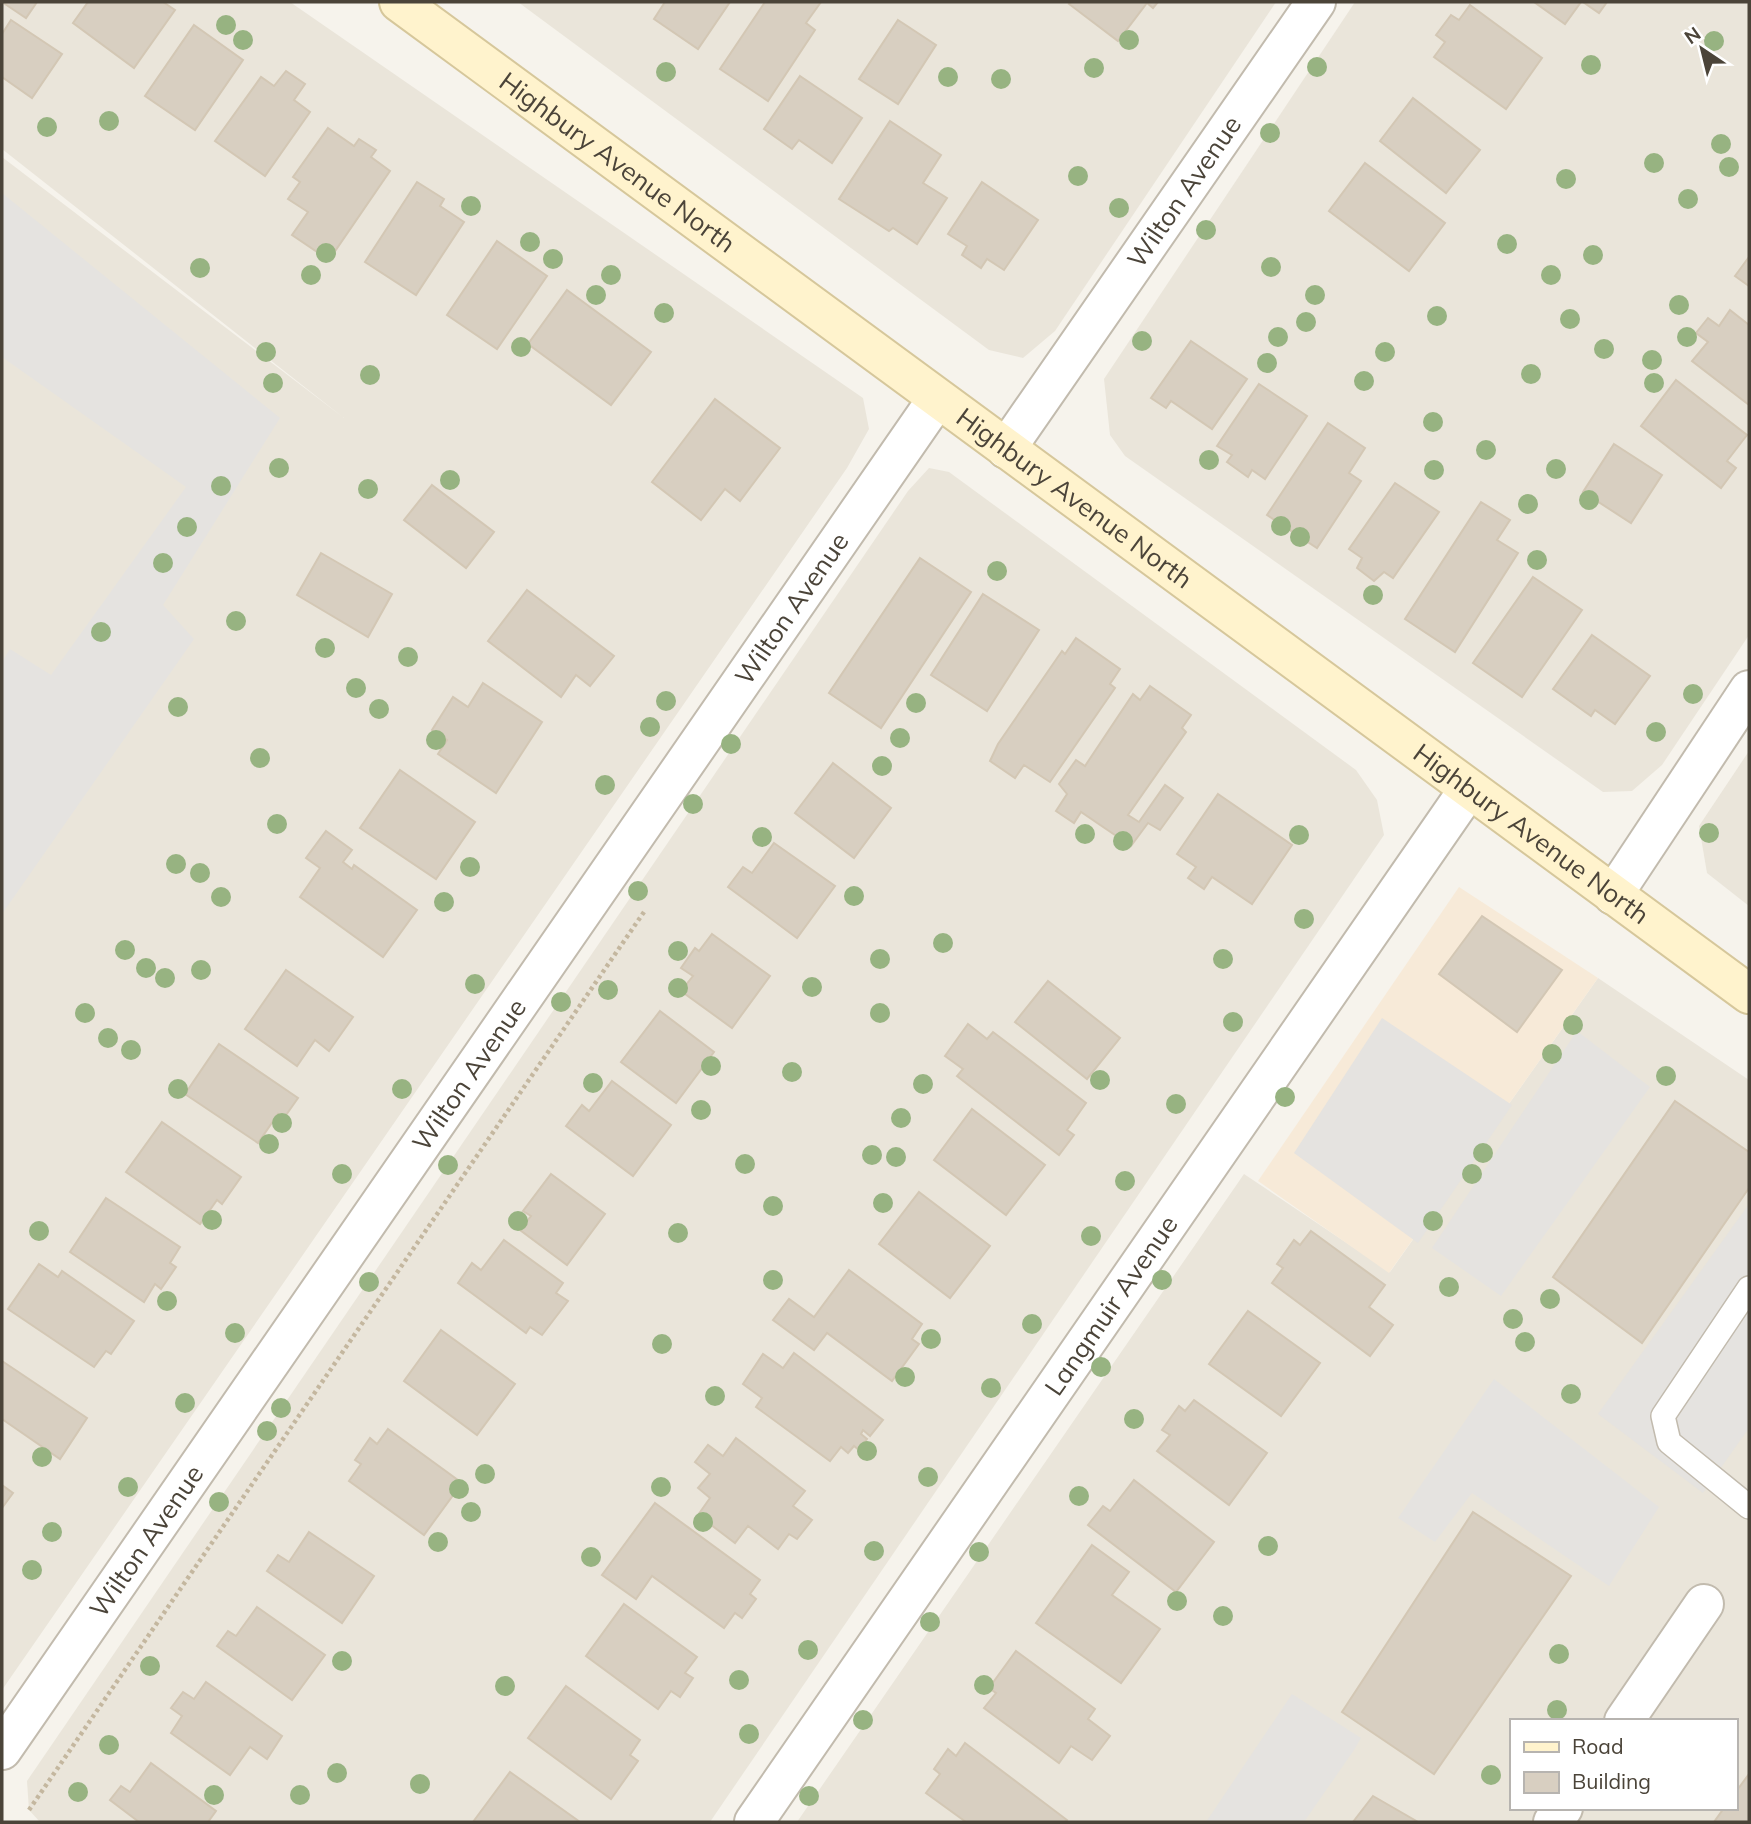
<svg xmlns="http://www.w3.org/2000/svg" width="1751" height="1824" viewBox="0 0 1751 1824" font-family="Mulish,sans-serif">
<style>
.residential{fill:#eae5da;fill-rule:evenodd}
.commercial{fill:#f7ead8}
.parking{fill:#e5e3e0}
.building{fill:#d8cfc1;stroke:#d3c7b4;stroke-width:2}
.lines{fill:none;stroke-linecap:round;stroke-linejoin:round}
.service-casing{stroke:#c2bbae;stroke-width:26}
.minor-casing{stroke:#c2bbae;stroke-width:42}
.secondary-casing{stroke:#d6c79b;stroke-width:42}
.path{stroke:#c4b79f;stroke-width:4.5;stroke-dasharray:3.5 3.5;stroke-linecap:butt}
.service{stroke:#fff;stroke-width:23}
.minor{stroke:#fff;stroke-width:38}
.secondary{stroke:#fff3cd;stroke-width:38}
.tree{fill:#97b381}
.labels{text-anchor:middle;stroke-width:5;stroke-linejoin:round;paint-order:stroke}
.street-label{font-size:26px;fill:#4b4439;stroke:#fff}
</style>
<rect width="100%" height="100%" fill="#f6f3ec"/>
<g class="residential">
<path d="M2 2H290L863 398 869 429 847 468 2 1690V157L344 418 2 149Z"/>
<path d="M518 2H1276L1055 331 1023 358 989 350Z"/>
<path d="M1355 2H1749V635L1662 765 1632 791 1603 792 1125 456 1110 435 1104 379Z"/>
<path d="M929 468 949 472 1356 770 1377 800 1384 835 710 1822H40L29 1810 27 1781 908 491Z"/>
<path d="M1749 751V906L1707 873 1699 826Z"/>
<path d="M1598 978 1749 1080V1822H797L1244 1174 1390 1272ZM1511 1721H1735V1808H1511Z"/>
</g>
<path class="commercial" d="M1459 887 1598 978 1389 1273 1258 1181Z"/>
<g class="parking">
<path d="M2 193 280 418 163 605 194 639 2 914V662L10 649 51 675 186 487 2 357Z"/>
<path d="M1382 1018 1512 1105 1418 1243 1294 1153Z"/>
<path d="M1577 1031 1650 1087 1501 1296 1432 1248Z"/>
<path d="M1749 1204V1428L1703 1493 1598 1414Z"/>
<path d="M1494 1379 1659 1507 1609 1586 1472 1493 1435 1542 1398 1518Z"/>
<path d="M1292 1694 1361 1738 1354 1750 1304 1822H1206Z"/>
</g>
<g class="building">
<path d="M2 2H37L26 18Z"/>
<path d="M88 2H163L175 10 134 68 73 23Z"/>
<path d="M665 2H730L698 49 654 19Z"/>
<path d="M765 2H821L806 23 815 30 768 101 720 69Z"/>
<path d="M1071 2H1158L1153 8 1147 3 1118 41 1069 4Z"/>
<path d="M1534 2H1581L1565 24Z"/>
<path d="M1583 2H1607L1599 13Z"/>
<path d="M1470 5 1542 58 1506 109 1434 57 1445 42 1436 35 1451 15 1459 20Z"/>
<path d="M11 20 62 54 32 98 2 77V34Z"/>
<path d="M898 20 936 45 898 104 859 79Z"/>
<path d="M194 25 243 60 195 130 145 96Z"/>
<path d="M286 71 305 84 294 100 310 112 265 176 215 141 261 77 274 86Z"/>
<path d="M800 76 862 118 832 163 799 140 792 149 764 129Z"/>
<path d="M1413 98 1480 150 1446 193 1380 141Z"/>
<path d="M890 121 941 155 923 183 947 198 917 244 893 228 889 231 839 199Z"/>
<path d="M328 128 354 146 359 139 376 150 371 157 390 171 329 260 292 235 308 212 288 199 300 182 293 177Z"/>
<path d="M1365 163 1445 223 1409 271 1329 211Z"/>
<path d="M417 182 444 199 440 206 464 222 416 295 365 262Z"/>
<path d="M982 182 1038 220 1004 270 987 259 981 268 962 255 967 246 948 234Z"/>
<path d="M497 241 547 276 497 349 447 315Z"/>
<path d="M1749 257V286L1735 276Z"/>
<path d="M567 290 651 352 611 405 528 344Z"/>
<path d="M1730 310 1749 325V405L1692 361 1708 342 1696 333 1708 318 1719 326Z"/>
<path d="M1191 341 1247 379 1212 429 1171 401 1166 408 1151 398Z"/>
<path d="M1676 380 1747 435 1727 461 1736 468 1721 488 1641 426Z"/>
<path d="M1259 384 1307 416 1265 479 1252 470 1248 477 1227 462 1232 455 1217 446Z"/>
<path d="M715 399 780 448 740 501 725 489 701 520 652 482Z"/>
<path d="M1328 423 1365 448 1349 473 1361 481 1317 548 1267 515Z"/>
<path d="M1614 444 1662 475 1631 523 1583 492Z"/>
<path d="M1395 483 1439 512 1393 578 1384 572 1374 581 1357 568 1362 558 1349 549Z"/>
<path d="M432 485 494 532 466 568 404 520Z"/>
<path d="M1481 502 1510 520 1497 540 1518 553 1455 652 1405 619Z"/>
<path d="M321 553 392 594 368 637 297 595Z"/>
<path d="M920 558 971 592 881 728 829 693Z"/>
<path d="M1533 577 1582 610 1522 697 1473 663Z"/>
<path d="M527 590 614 656 590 686 576 675 561 697 488 641Z"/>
<path d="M983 594 1039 630 987 711 931 675Z"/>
<path d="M1592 635 1650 676 1615 724 1595 710 1591 716 1553 689Z"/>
<path d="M1076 638 1120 669 1110 684 1115 688 1050 782 1024 765 1015 778 990 761 998 744 1062 651 1065 654Z"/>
<path d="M483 683 542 722 496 793 438 754 447 740 432 730 453 697 468 707Z"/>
<path d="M1150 686 1191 715 1182 728 1186 732 1128 815 1139 822 1165 785 1183 798 1160 830 1148 823 1131 846 1081 812 1074 823 1056 811 1067 794 1059 784 1076 760 1085 766 1133 694 1140 700Z"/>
<path d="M833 763 891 808 854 858 795 813Z"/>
<path d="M400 770 475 822 436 879 360 828Z"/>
<path d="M1218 794 1292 845 1252 904 1212 877 1204 889 1188 878 1196 867 1177 854Z"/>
<path d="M326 831 352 850 343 862 352 869 354 865 417 910 383 957 300 897 320 868 306 858Z"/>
<path d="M774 843 835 886 797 938 728 887 743 867 752 873Z"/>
<path d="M1482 916 1562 970 1517 1032 1439 974Z"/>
<path d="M712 934 770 976 732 1028 681 991 693 976 681 968 695 948 699 951Z"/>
<path d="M286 970 353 1017 329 1051 315 1040 297 1066 245 1029Z"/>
<path d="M1048 981 1120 1038 1087 1079 1015 1022Z"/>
<path d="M660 1011 714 1052 676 1103 621 1062Z"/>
<path d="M968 1024 987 1039 993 1032 1086 1103 1067 1130 1074 1135 1059 1155 957 1076 963 1069 945 1056Z"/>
<path d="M219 1044 298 1098 284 1118 278 1114 258 1143 185 1094Z"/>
<path d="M612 1081 671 1125 633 1176 566 1126 582 1105 589 1111Z"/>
<path d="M1675 1101 1749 1152V1188L1642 1343 1553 1277Z"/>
<path d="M972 1109 1045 1165 1006 1215 934 1160Z"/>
<path d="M162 1122 241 1177 222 1204 217 1200 200 1224 126 1172Z"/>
<path d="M551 1174 605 1214 567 1265 520 1230 531 1216 523 1211Z"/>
<path d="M919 1192 990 1246 950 1298 879 1244Z"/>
<path d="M106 1198 180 1247 170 1263 176 1267 161 1289 155 1284 144 1302 70 1252Z"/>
<path d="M1311 1231 1385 1285 1369 1307 1393 1325 1370 1356 1272 1283 1283 1268 1277 1264 1294 1240 1300 1245Z"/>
<path d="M504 1240 563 1283 556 1293 568 1301 542 1335 530 1327 526 1333 458 1283 472 1263 481 1270Z"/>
<path d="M39 1264 58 1277 62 1271 134 1321 111 1354 106 1351 94 1367 8 1309Z"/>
<path d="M849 1270 922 1324 912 1339 919 1344 892 1381 827 1333 814 1350 773 1320 789 1299 814 1317Z"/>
<path d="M1248 1311 1320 1363 1281 1416 1209 1364Z"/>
<path d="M441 1330 515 1384 477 1435 404 1381Z"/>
<path d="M794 1353 883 1420 870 1436 863 1430 861 1434 867 1439 859 1450 854 1446 848 1453 841 1447 830 1461 756 1407 762 1398 743 1384 763 1354 783 1368Z"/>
<path d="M2 1361 87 1418 60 1459 2 1419Z"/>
<path d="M1194 1400 1267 1453 1229 1505 1157 1451 1170 1435 1162 1430 1179 1406 1185 1411Z"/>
<path d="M388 1429 462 1483 424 1535 349 1481 361 1464 355 1460 370 1438 377 1444Z"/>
<path d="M736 1438 805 1491 793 1506 812 1520 797 1539 789 1534 778 1549 748 1526 735 1543 698 1515 710 1498 698 1488 710 1474 695 1462 708 1445 723 1456Z"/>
<path d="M1134 1480 1214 1542 1176 1592 1088 1525 1103 1506 1110 1511Z"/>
<path d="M2 1485 13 1493 2 1508Z"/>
<path d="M655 1503 760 1580 750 1594 756 1599 742 1618 735 1613 724 1628 652 1576 636 1599 602 1575Z"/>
<path d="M1473 1512 1571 1576 1434 1774 1342 1712Z"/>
<path d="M309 1532 374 1576 342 1623 267 1571 278 1555 289 1562Z"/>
<path d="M1092 1545 1129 1572 1112 1595 1160 1629 1121 1683 1036 1623Z"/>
<path d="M624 1604 697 1657 685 1673 693 1678 680 1697 671 1691 658 1709 586 1656Z"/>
<path d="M257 1607 325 1655 292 1700 217 1646 228 1631 236 1636Z"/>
<path d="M1016 1651 1095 1709 1088 1719 1110 1736 1092 1760 1071 1746 1059 1763 984 1708 996 1693 989 1688Z"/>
<path d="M206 1682 282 1736 267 1759 250 1747 230 1775 171 1733 182 1716 171 1708 183 1692 194 1699Z"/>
<path d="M566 1686 640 1740 630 1755 638 1761 611 1799 528 1738Z"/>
<path d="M965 1743 1067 1820 1065 1822H966L926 1793 940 1774 934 1769 948 1749 956 1756Z"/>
<path d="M151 1763 216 1811 208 1822H139L110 1800 121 1786 130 1792Z"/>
<path d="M510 1772 580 1822H473Z"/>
<path d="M1749 1774V1822H1714L1724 1808H1735V1793Z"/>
<path d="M1373 1796 1418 1822H1353Z"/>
</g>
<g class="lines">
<g class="service-casing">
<path id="service" d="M1749 1288 1663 1416 1669 1442 1749 1507"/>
</g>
<g class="minor-casing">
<g id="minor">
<path id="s1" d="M1006 449 1316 2"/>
<path d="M1613 895 1749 690"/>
<path d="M1624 1721 1704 1604"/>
<path id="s2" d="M2 1750 937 399"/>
<path id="s3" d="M754 1822 1468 790"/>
<path d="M1553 1822 1563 1808"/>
</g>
</g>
<g class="secondary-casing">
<g id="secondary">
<path id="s4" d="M399 2 1749 994"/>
</g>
</g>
<path class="path" d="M29 1810 646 909"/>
<use href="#service" class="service"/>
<use href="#minor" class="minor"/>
<use href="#secondary" class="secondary"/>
</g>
<g class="tree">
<circle cx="226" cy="25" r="10"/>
<circle cx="243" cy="40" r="10"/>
<circle cx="1129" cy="40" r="10"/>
<circle cx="1714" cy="41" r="10"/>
<circle cx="1591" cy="65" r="10"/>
<circle cx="1317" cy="67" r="10"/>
<circle cx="1094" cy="68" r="10"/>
<circle cx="666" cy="72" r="10"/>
<circle cx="948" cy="77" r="10"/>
<circle cx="1001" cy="79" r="10"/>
<circle cx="109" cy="121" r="10"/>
<circle cx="47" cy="127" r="10"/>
<circle cx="1270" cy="133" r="10"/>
<circle cx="1721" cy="144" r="10"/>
<circle cx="1654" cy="163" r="10"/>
<circle cx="1729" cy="167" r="10"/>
<circle cx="1078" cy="176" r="10"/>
<circle cx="1566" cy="179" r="10"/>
<circle cx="1688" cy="199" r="10"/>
<circle cx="471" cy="206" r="10"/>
<circle cx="1119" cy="208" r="10"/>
<circle cx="1206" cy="230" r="10"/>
<circle cx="530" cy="242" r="10"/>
<circle cx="1507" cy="244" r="10"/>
<circle cx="326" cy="253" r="10"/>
<circle cx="1593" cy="255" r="10"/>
<circle cx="553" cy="259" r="10"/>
<circle cx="1271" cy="267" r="10"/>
<circle cx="200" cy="268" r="10"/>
<circle cx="311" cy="275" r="10"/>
<circle cx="611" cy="275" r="10"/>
<circle cx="1551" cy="275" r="10"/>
<circle cx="596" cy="295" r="10"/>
<circle cx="1315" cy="295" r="10"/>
<circle cx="1679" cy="305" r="10"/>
<circle cx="664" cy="313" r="10"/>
<circle cx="1437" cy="316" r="10"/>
<circle cx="1570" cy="319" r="10"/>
<circle cx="1306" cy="322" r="10"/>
<circle cx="1278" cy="337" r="10"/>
<circle cx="1687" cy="337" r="10"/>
<circle cx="1142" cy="341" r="10"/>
<circle cx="521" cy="347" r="10"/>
<circle cx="1604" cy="349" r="10"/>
<circle cx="266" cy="352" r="10"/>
<circle cx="1385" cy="352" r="10"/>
<circle cx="1652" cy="360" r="10"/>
<circle cx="1267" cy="363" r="10"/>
<circle cx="1531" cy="374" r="10"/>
<circle cx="370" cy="375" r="10"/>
<circle cx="1364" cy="381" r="10"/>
<circle cx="273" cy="383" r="10"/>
<circle cx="1654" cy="383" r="10"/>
<circle cx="1433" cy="422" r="10"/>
<circle cx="1486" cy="450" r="10"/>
<circle cx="1209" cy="460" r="10"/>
<circle cx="279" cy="468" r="10"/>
<circle cx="1556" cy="469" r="10"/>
<circle cx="1434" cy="470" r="10"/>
<circle cx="450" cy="480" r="10"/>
<circle cx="221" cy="486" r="10"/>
<circle cx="368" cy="489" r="10"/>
<circle cx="1589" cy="500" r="10"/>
<circle cx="1528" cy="504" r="10"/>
<circle cx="1281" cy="526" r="10"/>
<circle cx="187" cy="527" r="10"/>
<circle cx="1300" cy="537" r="10"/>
<circle cx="1537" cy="560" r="10"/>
<circle cx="163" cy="563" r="10"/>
<circle cx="997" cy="571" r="10"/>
<circle cx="1373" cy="595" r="10"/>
<circle cx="236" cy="621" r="10"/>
<circle cx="101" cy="632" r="10"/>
<circle cx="325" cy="648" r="10"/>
<circle cx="408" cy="657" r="10"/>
<circle cx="356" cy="688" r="10"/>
<circle cx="1693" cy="694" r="10"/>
<circle cx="666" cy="701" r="10"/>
<circle cx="916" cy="703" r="10"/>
<circle cx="178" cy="707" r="10"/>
<circle cx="379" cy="709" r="10"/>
<circle cx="650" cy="727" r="10"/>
<circle cx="1656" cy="732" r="10"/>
<circle cx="900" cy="738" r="10"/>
<circle cx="436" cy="740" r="10"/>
<circle cx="731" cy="744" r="10"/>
<circle cx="260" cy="758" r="10"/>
<circle cx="882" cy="766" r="10"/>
<circle cx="605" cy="785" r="10"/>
<circle cx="693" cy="804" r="10"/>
<circle cx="277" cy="824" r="10"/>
<circle cx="1709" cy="833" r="10"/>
<circle cx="1085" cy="834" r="10"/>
<circle cx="1299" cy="835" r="10"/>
<circle cx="762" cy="837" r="10"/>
<circle cx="1123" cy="841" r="10"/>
<circle cx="176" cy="864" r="10"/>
<circle cx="470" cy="867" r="10"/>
<circle cx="200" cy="873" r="10"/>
<circle cx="638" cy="891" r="10"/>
<circle cx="854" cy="896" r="10"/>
<circle cx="221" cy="897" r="10"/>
<circle cx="444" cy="902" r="10"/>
<circle cx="1304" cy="919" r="10"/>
<circle cx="943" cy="943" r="10"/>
<circle cx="125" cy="950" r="10"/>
<circle cx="678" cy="951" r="10"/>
<circle cx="880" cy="959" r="10"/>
<circle cx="1223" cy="959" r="10"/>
<circle cx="146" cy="968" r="10"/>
<circle cx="201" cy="970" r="10"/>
<circle cx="165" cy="978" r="10"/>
<circle cx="475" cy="984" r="10"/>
<circle cx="812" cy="987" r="10"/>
<circle cx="678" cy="988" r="10"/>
<circle cx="608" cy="990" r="10"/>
<circle cx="561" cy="1002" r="10"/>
<circle cx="85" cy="1013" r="10"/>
<circle cx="880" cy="1013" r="10"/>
<circle cx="1233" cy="1022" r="10"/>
<circle cx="1573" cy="1025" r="10"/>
<circle cx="108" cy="1038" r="10"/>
<circle cx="131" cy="1050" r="10"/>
<circle cx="1552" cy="1054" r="10"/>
<circle cx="711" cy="1066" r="10"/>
<circle cx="792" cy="1072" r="10"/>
<circle cx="1666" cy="1076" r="10"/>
<circle cx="1100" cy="1080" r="10"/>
<circle cx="593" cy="1083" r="10"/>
<circle cx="923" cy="1084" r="10"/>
<circle cx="178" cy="1089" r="10"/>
<circle cx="402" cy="1089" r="10"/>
<circle cx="1285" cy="1097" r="10"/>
<circle cx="1176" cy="1104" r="10"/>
<circle cx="701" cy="1110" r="10"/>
<circle cx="901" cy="1118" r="10"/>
<circle cx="282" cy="1123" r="10"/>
<circle cx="269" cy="1144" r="10"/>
<circle cx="1483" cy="1153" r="10"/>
<circle cx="872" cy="1155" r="10"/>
<circle cx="896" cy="1157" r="10"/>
<circle cx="745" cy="1164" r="10"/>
<circle cx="448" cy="1165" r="10"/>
<circle cx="342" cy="1174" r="10"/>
<circle cx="1472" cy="1174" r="10"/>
<circle cx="1125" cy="1181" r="10"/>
<circle cx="883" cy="1203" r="10"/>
<circle cx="773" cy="1206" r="10"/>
<circle cx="212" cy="1220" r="10"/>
<circle cx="518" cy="1221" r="10"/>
<circle cx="1433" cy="1221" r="10"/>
<circle cx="39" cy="1231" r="10"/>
<circle cx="678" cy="1233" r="10"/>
<circle cx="1091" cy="1236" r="10"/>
<circle cx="773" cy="1280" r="10"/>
<circle cx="1162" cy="1280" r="10"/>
<circle cx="369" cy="1282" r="10"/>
<circle cx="1449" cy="1287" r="10"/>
<circle cx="1550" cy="1299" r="10"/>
<circle cx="167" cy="1301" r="10"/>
<circle cx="1513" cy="1319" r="10"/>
<circle cx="1032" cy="1324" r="10"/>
<circle cx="235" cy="1333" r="10"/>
<circle cx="931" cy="1339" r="10"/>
<circle cx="1525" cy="1342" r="10"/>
<circle cx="662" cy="1344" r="10"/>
<circle cx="1101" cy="1367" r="10"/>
<circle cx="905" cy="1377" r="10"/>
<circle cx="991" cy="1388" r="10"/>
<circle cx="1571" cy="1394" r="10"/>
<circle cx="715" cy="1396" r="10"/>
<circle cx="185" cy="1403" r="10"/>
<circle cx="281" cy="1408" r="10"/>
<circle cx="1134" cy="1419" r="10"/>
<circle cx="267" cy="1431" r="10"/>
<circle cx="867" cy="1451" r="10"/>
<circle cx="42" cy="1457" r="10"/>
<circle cx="485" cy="1474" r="10"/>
<circle cx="928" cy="1477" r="10"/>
<circle cx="128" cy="1487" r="10"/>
<circle cx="661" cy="1487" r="10"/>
<circle cx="459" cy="1489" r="10"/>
<circle cx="1079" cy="1496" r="10"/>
<circle cx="219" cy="1502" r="10"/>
<circle cx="471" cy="1512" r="10"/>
<circle cx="703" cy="1522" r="10"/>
<circle cx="52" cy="1532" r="10"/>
<circle cx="438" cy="1542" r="10"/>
<circle cx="1268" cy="1546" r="10"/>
<circle cx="874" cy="1551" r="10"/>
<circle cx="979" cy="1552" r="10"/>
<circle cx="591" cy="1557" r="10"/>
<circle cx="32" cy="1570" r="10"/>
<circle cx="1177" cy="1601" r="10"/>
<circle cx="1223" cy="1616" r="10"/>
<circle cx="930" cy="1622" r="10"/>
<circle cx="808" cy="1650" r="10"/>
<circle cx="1559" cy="1654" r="10"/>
<circle cx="342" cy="1661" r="10"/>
<circle cx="150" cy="1666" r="10"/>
<circle cx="739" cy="1680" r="10"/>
<circle cx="984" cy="1685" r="10"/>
<circle cx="505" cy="1686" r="10"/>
<circle cx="1557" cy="1710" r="10"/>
<circle cx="863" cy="1720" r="10"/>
<circle cx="749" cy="1734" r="10"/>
<circle cx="109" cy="1745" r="10"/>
<circle cx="337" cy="1773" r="10"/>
<circle cx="1491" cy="1775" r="10"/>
<circle cx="420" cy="1784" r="10"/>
<circle cx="78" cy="1792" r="10"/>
<circle cx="214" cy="1795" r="10"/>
<circle cx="300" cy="1795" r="10"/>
<circle cx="809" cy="1796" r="10"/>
</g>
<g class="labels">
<g class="street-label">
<text dy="9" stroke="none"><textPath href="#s4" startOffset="271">Highbury Avenue North</textPath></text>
<text dy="9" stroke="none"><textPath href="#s1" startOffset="313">Wilton Avenue</textPath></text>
<text dy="9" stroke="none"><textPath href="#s4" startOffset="838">Highbury Avenue North</textPath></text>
<text dy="9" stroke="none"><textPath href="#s2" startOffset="1388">Wilton Avenue</textPath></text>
<text dy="9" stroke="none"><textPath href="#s4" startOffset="1405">Highbury Avenue North</textPath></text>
<text dy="9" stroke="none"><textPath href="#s2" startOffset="821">Wilton Avenue</textPath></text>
<text dy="9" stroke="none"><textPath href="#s3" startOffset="628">Langmuir Avenue</textPath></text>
<text dy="9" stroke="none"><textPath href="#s2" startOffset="254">Wilton Avenue</textPath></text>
</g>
</g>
<rect width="1751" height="1824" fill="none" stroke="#4b4439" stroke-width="7"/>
<rect x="1510" y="1719" width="228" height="91" fill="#ffffff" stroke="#b7b4b0" stroke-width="2"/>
<rect x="1524" y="1742" width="35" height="10" fill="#fff3cd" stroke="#b7b4b0" stroke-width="2"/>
<text x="1572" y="1754" font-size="21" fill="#4b4439">Road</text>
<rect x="1524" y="1772" width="35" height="21" fill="#d8cfc1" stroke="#b7b4b0" stroke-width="2"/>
<text x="1572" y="1789" font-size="21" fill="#4b4439">Building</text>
<g transform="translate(1702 49) rotate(325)" stroke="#ffffff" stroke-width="5" paint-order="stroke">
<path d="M0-5L12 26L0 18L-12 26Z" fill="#4b4439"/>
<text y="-10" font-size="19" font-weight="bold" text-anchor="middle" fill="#4b4439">N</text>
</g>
</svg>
